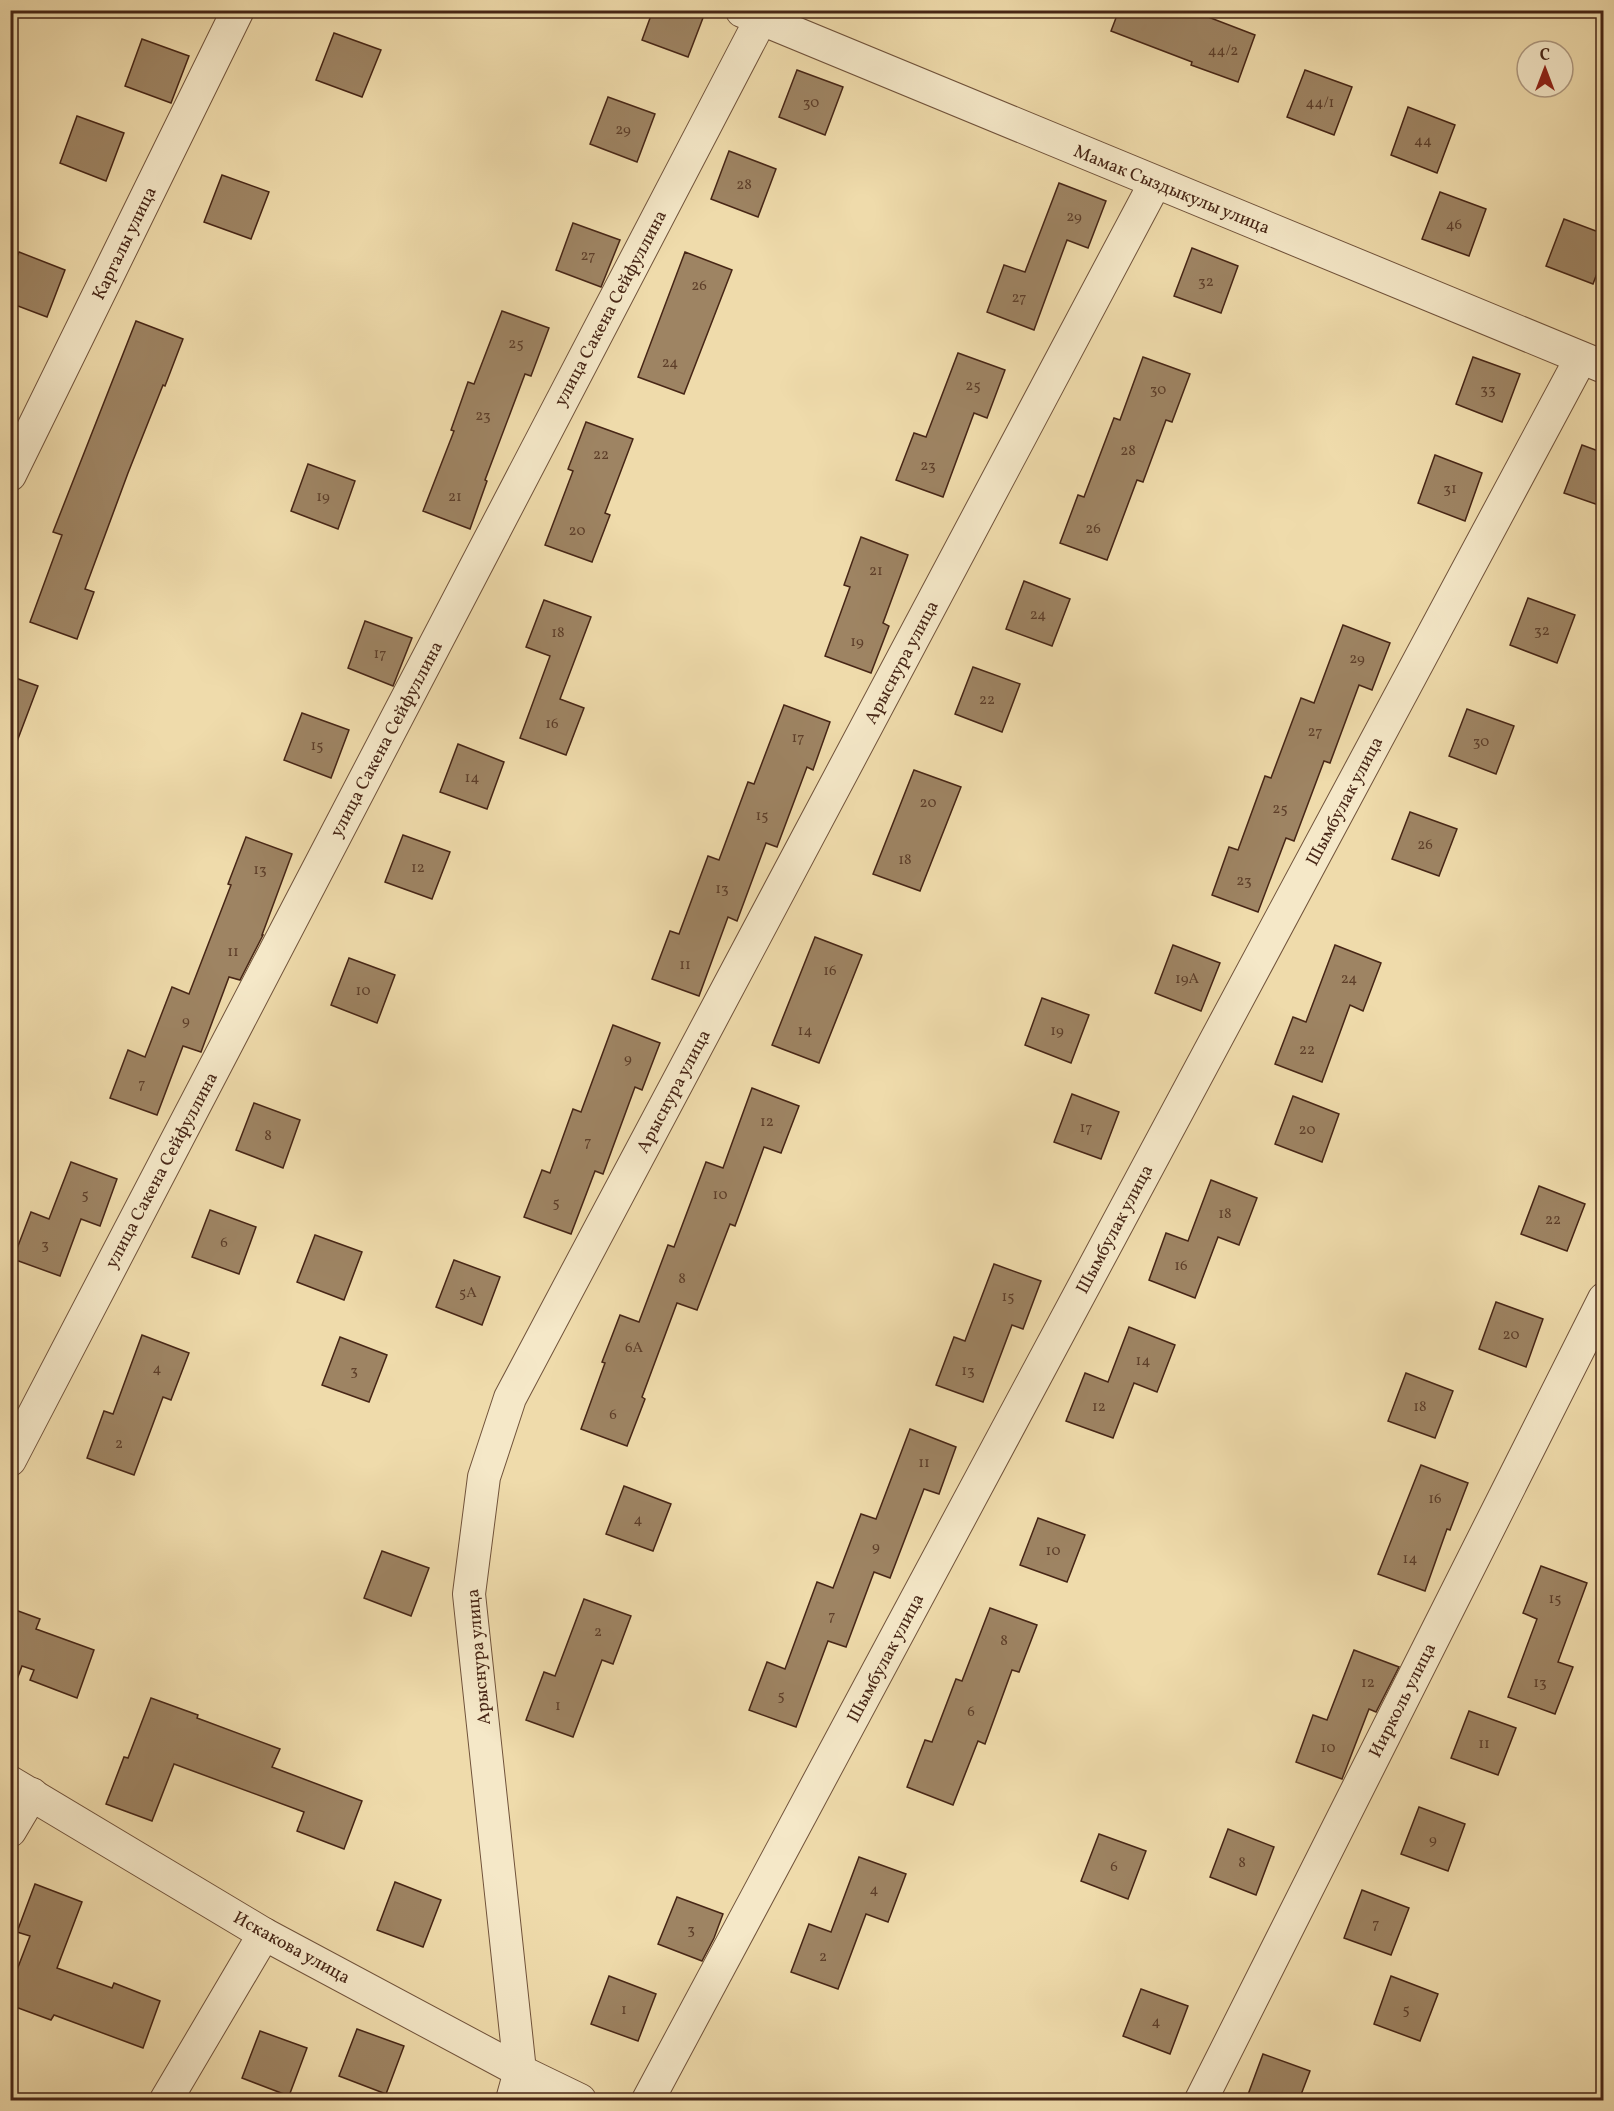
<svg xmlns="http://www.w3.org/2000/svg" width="1614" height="2111" viewBox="0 0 1614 2111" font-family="Vollkorn,serif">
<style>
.building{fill:#9e8463;stroke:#472616;stroke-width:1.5}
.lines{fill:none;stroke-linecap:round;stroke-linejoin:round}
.minor-casing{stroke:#71533b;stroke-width:34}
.minor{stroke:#f5e8c8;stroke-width:32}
.labels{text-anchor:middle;stroke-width:5;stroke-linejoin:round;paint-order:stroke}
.number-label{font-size:15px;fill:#5d3e29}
.street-label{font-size:18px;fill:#472616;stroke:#f5e8c8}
</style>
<rect width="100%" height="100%" fill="#efdbab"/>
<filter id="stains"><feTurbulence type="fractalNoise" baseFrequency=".00333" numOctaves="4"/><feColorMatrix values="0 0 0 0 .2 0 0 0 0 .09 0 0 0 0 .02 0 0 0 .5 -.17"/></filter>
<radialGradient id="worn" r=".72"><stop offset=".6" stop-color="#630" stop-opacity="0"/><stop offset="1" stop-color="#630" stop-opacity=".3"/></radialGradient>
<g class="building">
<path d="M653 10H706L688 57 642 40Z"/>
<path d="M1119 10H1190L1255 35 1238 82 1191 65 1192 62 1111 31Z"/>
<path d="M334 33 381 50 362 97 316 80Z"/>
<path d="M142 39 189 56 171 103 125 86Z"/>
<path d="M797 70 843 87 825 135 779 117Z"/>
<path d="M1305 70 1352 87 1334 135 1287 117Z"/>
<path d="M608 97 655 114 637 162 590 144Z"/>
<path d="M1408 107 1455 125 1437 173 1391 155Z"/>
<path d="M77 116 124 133 106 181 60 163Z"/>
<path d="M729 151 776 169 758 217 711 199Z"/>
<path d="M222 175 269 192 251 239 204 222Z"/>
<path d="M1059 183 1106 201 1088 248 1067 240 1034 330 987 312 1004 265 1025 272Z"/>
<path d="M1440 192 1486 209 1469 256 1422 239Z"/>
<path d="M1564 219 1604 234V255L1593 284 1546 266Z"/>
<path d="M573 223 620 240 601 287 556 270Z"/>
<path d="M1192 248 1238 266 1221 313 1174 296Z"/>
<path d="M19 252 65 270 47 317 10 303V273Z"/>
<path d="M685 252 732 270 684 394 638 377Z"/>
<path d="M502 311 549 328 531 376 525 374 485 480 487 481 470 529 423 511 454 431 451 430 468 382 474 384Z"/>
<path d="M136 321 183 339 165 386 163 385 128 473 85 589 94 592 77 639 30 622 62 535 53 532Z"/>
<path d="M958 353 1005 370 987 418 974 413 943 497 896 480 914 433 926 437Z"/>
<path d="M1143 357 1190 374 1172 422 1166 420 1143 482 1137 480 1107 560 1060 543 1078 495 1084 497 1114 418 1120 420Z"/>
<path d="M1473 357 1520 374 1502 422 1456 404Z"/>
<path d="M586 422 633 439 605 513 610 515 592 562 545 545 573 471 568 469Z"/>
<path d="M1582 445 1604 453V507L1564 493Z"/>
<path d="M1435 455 1482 473 1465 521 1418 503Z"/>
<path d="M308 464 355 481 338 529 291 511Z"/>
<path d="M861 537 908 555 883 623 889 626 871 673 825 656 850 587 844 585Z"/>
<path d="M1024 581 1070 599 1052 646 1006 629Z"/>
<path d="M1528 598 1575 615 1557 663 1510 645Z"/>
<path d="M544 600 591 617 560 699 584 708 566 755 520 738 550 656 526 647Z"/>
<path d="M365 621 412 638 393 686 348 668Z"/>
<path d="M1343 625 1390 643 1372 690 1359 685 1330 763 1324 761 1294 841 1286 838 1258 912 1212 895 1229 847 1238 850 1265 776 1271 778 1301 698 1314 703Z"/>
<path d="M973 667 1020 684 1002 732 955 714Z"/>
<path d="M10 676 38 686 13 752H10Z"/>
<path d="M784 705 830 722 813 770 807 767 777 847 766 843 737 921 728 917 699 996 652 979 670 931 679 934 708 856 719 860 748 782 754 784Z"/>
<path d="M1467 709 1514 726 1496 774 1449 756Z"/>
<path d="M302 713 349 730 331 778 284 760Z"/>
<path d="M458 744 504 762 487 809 440 792Z"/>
<path d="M914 770 961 787 920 891 873 874Z"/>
<path d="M1410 812 1457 829 1439 876 1392 859Z"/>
<path d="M403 835 450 852 432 899 385 882Z"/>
<path d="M246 837 292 854 262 935H263L240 980 229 977 201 1052 183 1046 157 1115 110 1098 128 1050 145 1057 172 987 189 994 231 885 228 884Z"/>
<path d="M815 937 862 955 819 1063 772 1045Z"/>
<path d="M1173 945 1220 963 1201 1011 1155 993Z"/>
<path d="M1335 945 1381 963 1363 1011 1350 1005 1322 1082 1275 1064 1293 1017 1306 1022Z"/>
<path d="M349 958 395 975 377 1023 331 1005Z"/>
<path d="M1042 998 1089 1015 1071 1063 1025 1045Z"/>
<path d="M613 1025 660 1043 642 1090 635 1087 603 1174 595 1171 571 1234 524 1217 542 1170 550 1173 573 1109 581 1112Z"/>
<path d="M752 1088 799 1106 781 1153 764 1147 735 1226 730 1224 697 1310 677 1303 642 1397 645 1399 627 1446 581 1429 605 1363 602 1362 620 1315 639 1322 668 1245 674 1247 706 1162 723 1168Z"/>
<path d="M1072 1094 1119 1112 1101 1159 1054 1142Z"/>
<path d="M1293 1096 1339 1114 1322 1162 1275 1144Z"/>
<path d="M254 1103 300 1120 283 1168 236 1150Z"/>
<path d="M71 1162 117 1179 100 1226 81 1219 60 1276 13 1259 31 1212 49 1219Z"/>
<path d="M1211 1180 1257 1198 1239 1245 1218 1237 1195 1298 1149 1280 1166 1233 1188 1241Z"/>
<path d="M1539 1186 1585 1204 1567 1251 1521 1234Z"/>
<path d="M210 1210 256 1227 239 1274 192 1257Z"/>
<path d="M315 1235 362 1252 344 1300 297 1282Z"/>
<path d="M454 1260 500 1277 482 1325 436 1307Z"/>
<path d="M994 1264 1041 1281 1023 1329 1012 1325 983 1402 936 1385 954 1337 965 1341Z"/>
<path d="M1496 1302 1543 1319 1526 1367 1479 1349Z"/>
<path d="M1129 1327 1175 1345 1157 1392 1134 1383 1113 1438 1066 1421 1085 1373 1108 1382Z"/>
<path d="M142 1335 189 1353 171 1400 163 1397 134 1475 87 1458 104 1411 113 1414Z"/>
<path d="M340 1337 387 1355 369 1402 322 1385Z"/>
<path d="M1406 1373 1453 1391 1435 1438 1388 1421Z"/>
<path d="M910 1429 956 1447 939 1494 924 1489 890 1578 874 1572 846 1647 828 1641 796 1727 749 1710 767 1662 785 1669 817 1582 833 1588 861 1514 876 1519Z"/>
<path d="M1421 1465 1468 1483 1450 1530 1447 1529 1425 1591 1378 1574Z"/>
<path d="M624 1486 671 1504 653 1551 606 1534Z"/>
<path d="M1038 1518 1085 1535 1067 1582 1020 1565Z"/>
<path d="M382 1551 429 1568 411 1616 364 1598Z"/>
<path d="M1541 1566 1587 1583 1558 1662 1573 1667 1555 1714 1508 1697 1537 1619 1523 1613Z"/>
<path d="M584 1599 631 1616 613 1664 602 1660 573 1737 526 1720 544 1672 555 1676Z"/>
<path d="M10 1608 40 1619 36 1629 94 1650 77 1698 30 1680 34 1670 22 1666 13 1690 10 1689Z"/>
<path d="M990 1608 1037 1625 1019 1672 1012 1670 985 1744 978 1741 953 1805 907 1787 925 1740 932 1742 956 1679 962 1681Z"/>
<path d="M1354 1650 1399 1667 1376 1712 1369 1709 1342 1779 1296 1762 1313 1715 1327 1720Z"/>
<path d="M151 1698 198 1715 197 1718 280 1749 272 1767 362 1801 344 1849 297 1831 304 1812 174 1764 152 1821 106 1804 124 1757 128 1758Z"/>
<path d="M1469 1711 1516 1728 1498 1775 1451 1758Z"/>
<path d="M1419 1807 1465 1824 1448 1871 1401 1854Z"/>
<path d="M1228 1829 1274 1847 1256 1895 1210 1877Z"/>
<path d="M1099 1834 1146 1851 1128 1899 1081 1881Z"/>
<path d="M859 1857 906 1874 888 1922 866 1914 838 1989 791 1972 809 1924 831 1932Z"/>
<path d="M395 1882 441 1900 423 1947 377 1930Z"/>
<path d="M35 1884 82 1902 57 1968 112 1988 114 1983 160 2001 143 2048 54 2015 51 2020 10 2005V1988L30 1936 17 1932Z"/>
<path d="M1362 1890 1409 1908 1391 1955 1344 1938Z"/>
<path d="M677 1897 723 1914 714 1938 702 1961 658 1944Z"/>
<path d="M609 1976 656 1994 638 2041 591 2024Z"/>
<path d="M1391 1976 1438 1994 1420 2041 1374 2024Z"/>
<path d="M1141 1989 1188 2006 1170 2054 1123 2036Z"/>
<path d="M357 2029 404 2046 386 2094 339 2076Z"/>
<path d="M260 2031 307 2048 289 2096 242 2078Z"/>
<path d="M1263 2054 1310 2071 1299 2100H1246Z"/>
</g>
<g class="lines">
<g class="minor-casing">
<g id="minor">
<path d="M742 11 1604 367"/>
<path d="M10 475 238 10"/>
<path d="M10 1460 761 19"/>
<path d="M10 1782 264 1934 520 2071 580 2100"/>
<path d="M10 1831 32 1794"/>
<path d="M166 2100 264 1934"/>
<path d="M512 2100 520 2071 469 1594 484 1477 510 1398 1155 183"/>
<path d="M648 2100 1581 358"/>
<path d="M1201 2100 1604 1299"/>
</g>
</g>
<use href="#minor" class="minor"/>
</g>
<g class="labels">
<g class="number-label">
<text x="1223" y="55">44/2</text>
<text x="811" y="107">30</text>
<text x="1320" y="107">44/1</text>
<text x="623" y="134">29</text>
<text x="1423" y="145">44</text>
<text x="744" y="189">28</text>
<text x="1074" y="221">29</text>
<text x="1454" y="229">46</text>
<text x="588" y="260">27</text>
<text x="1206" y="286">32</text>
<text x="699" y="290">26</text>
<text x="1019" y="302">27</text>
<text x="516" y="348">25</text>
<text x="670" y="367">24</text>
<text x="973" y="390">25</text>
<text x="1158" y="394">30</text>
<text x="1488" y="394">33</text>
<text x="483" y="420">23</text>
<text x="1128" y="455">28</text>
<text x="601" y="459">22</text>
<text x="928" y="470">23</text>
<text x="1450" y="493">31</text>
<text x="323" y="501">19</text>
<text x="455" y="501">21</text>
<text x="1093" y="533">26</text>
<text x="577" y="535">20</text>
<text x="876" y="575">21</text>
<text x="1038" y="619">24</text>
<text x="1542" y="635">32</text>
<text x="558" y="637">18</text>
<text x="857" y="646">19</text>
<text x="380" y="658">17</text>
<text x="1357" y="663">29</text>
<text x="987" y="704">22</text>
<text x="552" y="728">16</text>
<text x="1315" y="736">27</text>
<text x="798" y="742">17</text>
<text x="1481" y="746">30</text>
<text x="317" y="750">15</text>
<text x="472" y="782">14</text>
<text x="928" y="807">20</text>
<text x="1280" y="813">25</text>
<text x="762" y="820">15</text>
<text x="1425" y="849">26</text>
<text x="905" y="864">18</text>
<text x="418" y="872">12</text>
<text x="260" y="874">13</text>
<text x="1244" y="885">23</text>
<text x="722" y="893">13</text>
<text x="233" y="956">11</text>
<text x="685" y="969">11</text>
<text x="830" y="975">16</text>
<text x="1187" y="983">19А</text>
<text x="1349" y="983">24</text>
<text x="363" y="995">10</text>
<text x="186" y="1025">9</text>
<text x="805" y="1035">14</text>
<text x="1057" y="1035">19</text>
<text x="1307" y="1054">22</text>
<text x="628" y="1063">9</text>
<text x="142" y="1088">7</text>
<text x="767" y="1126">12</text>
<text x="1086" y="1132">17</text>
<text x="1307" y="1134">20</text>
<text x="268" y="1140">8</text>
<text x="588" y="1146">7</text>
<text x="85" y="1199">5</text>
<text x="720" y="1199">10</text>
<text x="556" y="1207">5</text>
<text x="1225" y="1218">18</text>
<text x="1553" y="1224">22</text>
<text x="224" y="1247">6</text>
<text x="45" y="1249">3</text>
<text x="1181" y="1270">16</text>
<text x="682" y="1283">8</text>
<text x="468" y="1297">5А</text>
<text x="1008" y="1301">15</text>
<text x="1511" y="1339">20</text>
<text x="634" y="1352">6А</text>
<text x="1143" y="1365">14</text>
<text x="157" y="1373">4</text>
<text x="354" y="1375">3</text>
<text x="968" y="1375">13</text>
<text x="1099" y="1411">12</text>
<text x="1420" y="1411">18</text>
<text x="613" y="1419">6</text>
<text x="119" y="1448">2</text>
<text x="924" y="1467">11</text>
<text x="1435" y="1503">16</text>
<text x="638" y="1524">4</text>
<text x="876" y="1551">9</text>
<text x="1053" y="1555">10</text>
<text x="1410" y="1563">14</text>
<text x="1555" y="1603">15</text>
<text x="832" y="1620">7</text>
<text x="598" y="1636">2</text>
<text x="1004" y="1645">8</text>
<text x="1368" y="1687">12</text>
<text x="1540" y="1687">13</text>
<text x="781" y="1700">5</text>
<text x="558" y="1710">1</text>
<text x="971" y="1716">6</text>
<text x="1484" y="1748">11</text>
<text x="1328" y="1752">10</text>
<text x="1433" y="1844">9</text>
<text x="1242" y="1867">8</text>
<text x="1114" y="1871">6</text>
<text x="874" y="1894">4</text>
<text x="1376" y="1928">7</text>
<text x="691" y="1934">3</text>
<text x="823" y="1961">2</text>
<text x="624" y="2014">1</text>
<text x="1406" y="2014">5</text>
<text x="1156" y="2026">4</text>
</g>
<g class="street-label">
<text transform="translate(1172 189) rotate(22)" y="6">Мамак Сыздыкулы улица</text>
<text transform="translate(124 243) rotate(-64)" y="6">Каргалы улица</text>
<text transform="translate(610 308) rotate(-62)" y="6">улица Сакена Сейфуллина</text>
<text transform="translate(901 662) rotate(-62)" y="6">Арыснура улица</text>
<text transform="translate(386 739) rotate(-62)" y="6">улица Сакена Сейфуллина</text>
<text transform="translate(1344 801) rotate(-62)" y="6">Шымбулак улица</text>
<text transform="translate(673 1091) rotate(-62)" y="6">Арыснура улица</text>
<text transform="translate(161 1170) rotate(-62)" y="6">улица Сакена Сейфуллина</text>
<text transform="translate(1114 1229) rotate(-62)" y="6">Шымбулак улица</text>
<text transform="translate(478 1657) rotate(-95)" y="6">Арыснура улица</text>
<text transform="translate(885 1658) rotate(-62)" y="6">Шымбулак улица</text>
<text transform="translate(1402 1700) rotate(-63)" y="6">Иирколь улица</text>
<text transform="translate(292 1947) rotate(29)" y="6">Искакова улица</text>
</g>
</g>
<rect width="1614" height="2111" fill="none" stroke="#efdbab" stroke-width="36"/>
<rect x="12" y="12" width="1590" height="2087" fill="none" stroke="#472616" stroke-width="3"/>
<rect x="18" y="18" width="1578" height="2075" fill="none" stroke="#472616" stroke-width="1.5"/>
<g transform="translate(1545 69)"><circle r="28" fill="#f5e8c8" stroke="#af9a81" stroke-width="1.5"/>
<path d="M0-4.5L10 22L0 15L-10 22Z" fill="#8f2418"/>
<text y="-9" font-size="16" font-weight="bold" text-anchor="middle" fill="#472616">С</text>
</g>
<rect width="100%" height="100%" filter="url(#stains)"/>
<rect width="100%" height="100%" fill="url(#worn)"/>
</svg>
